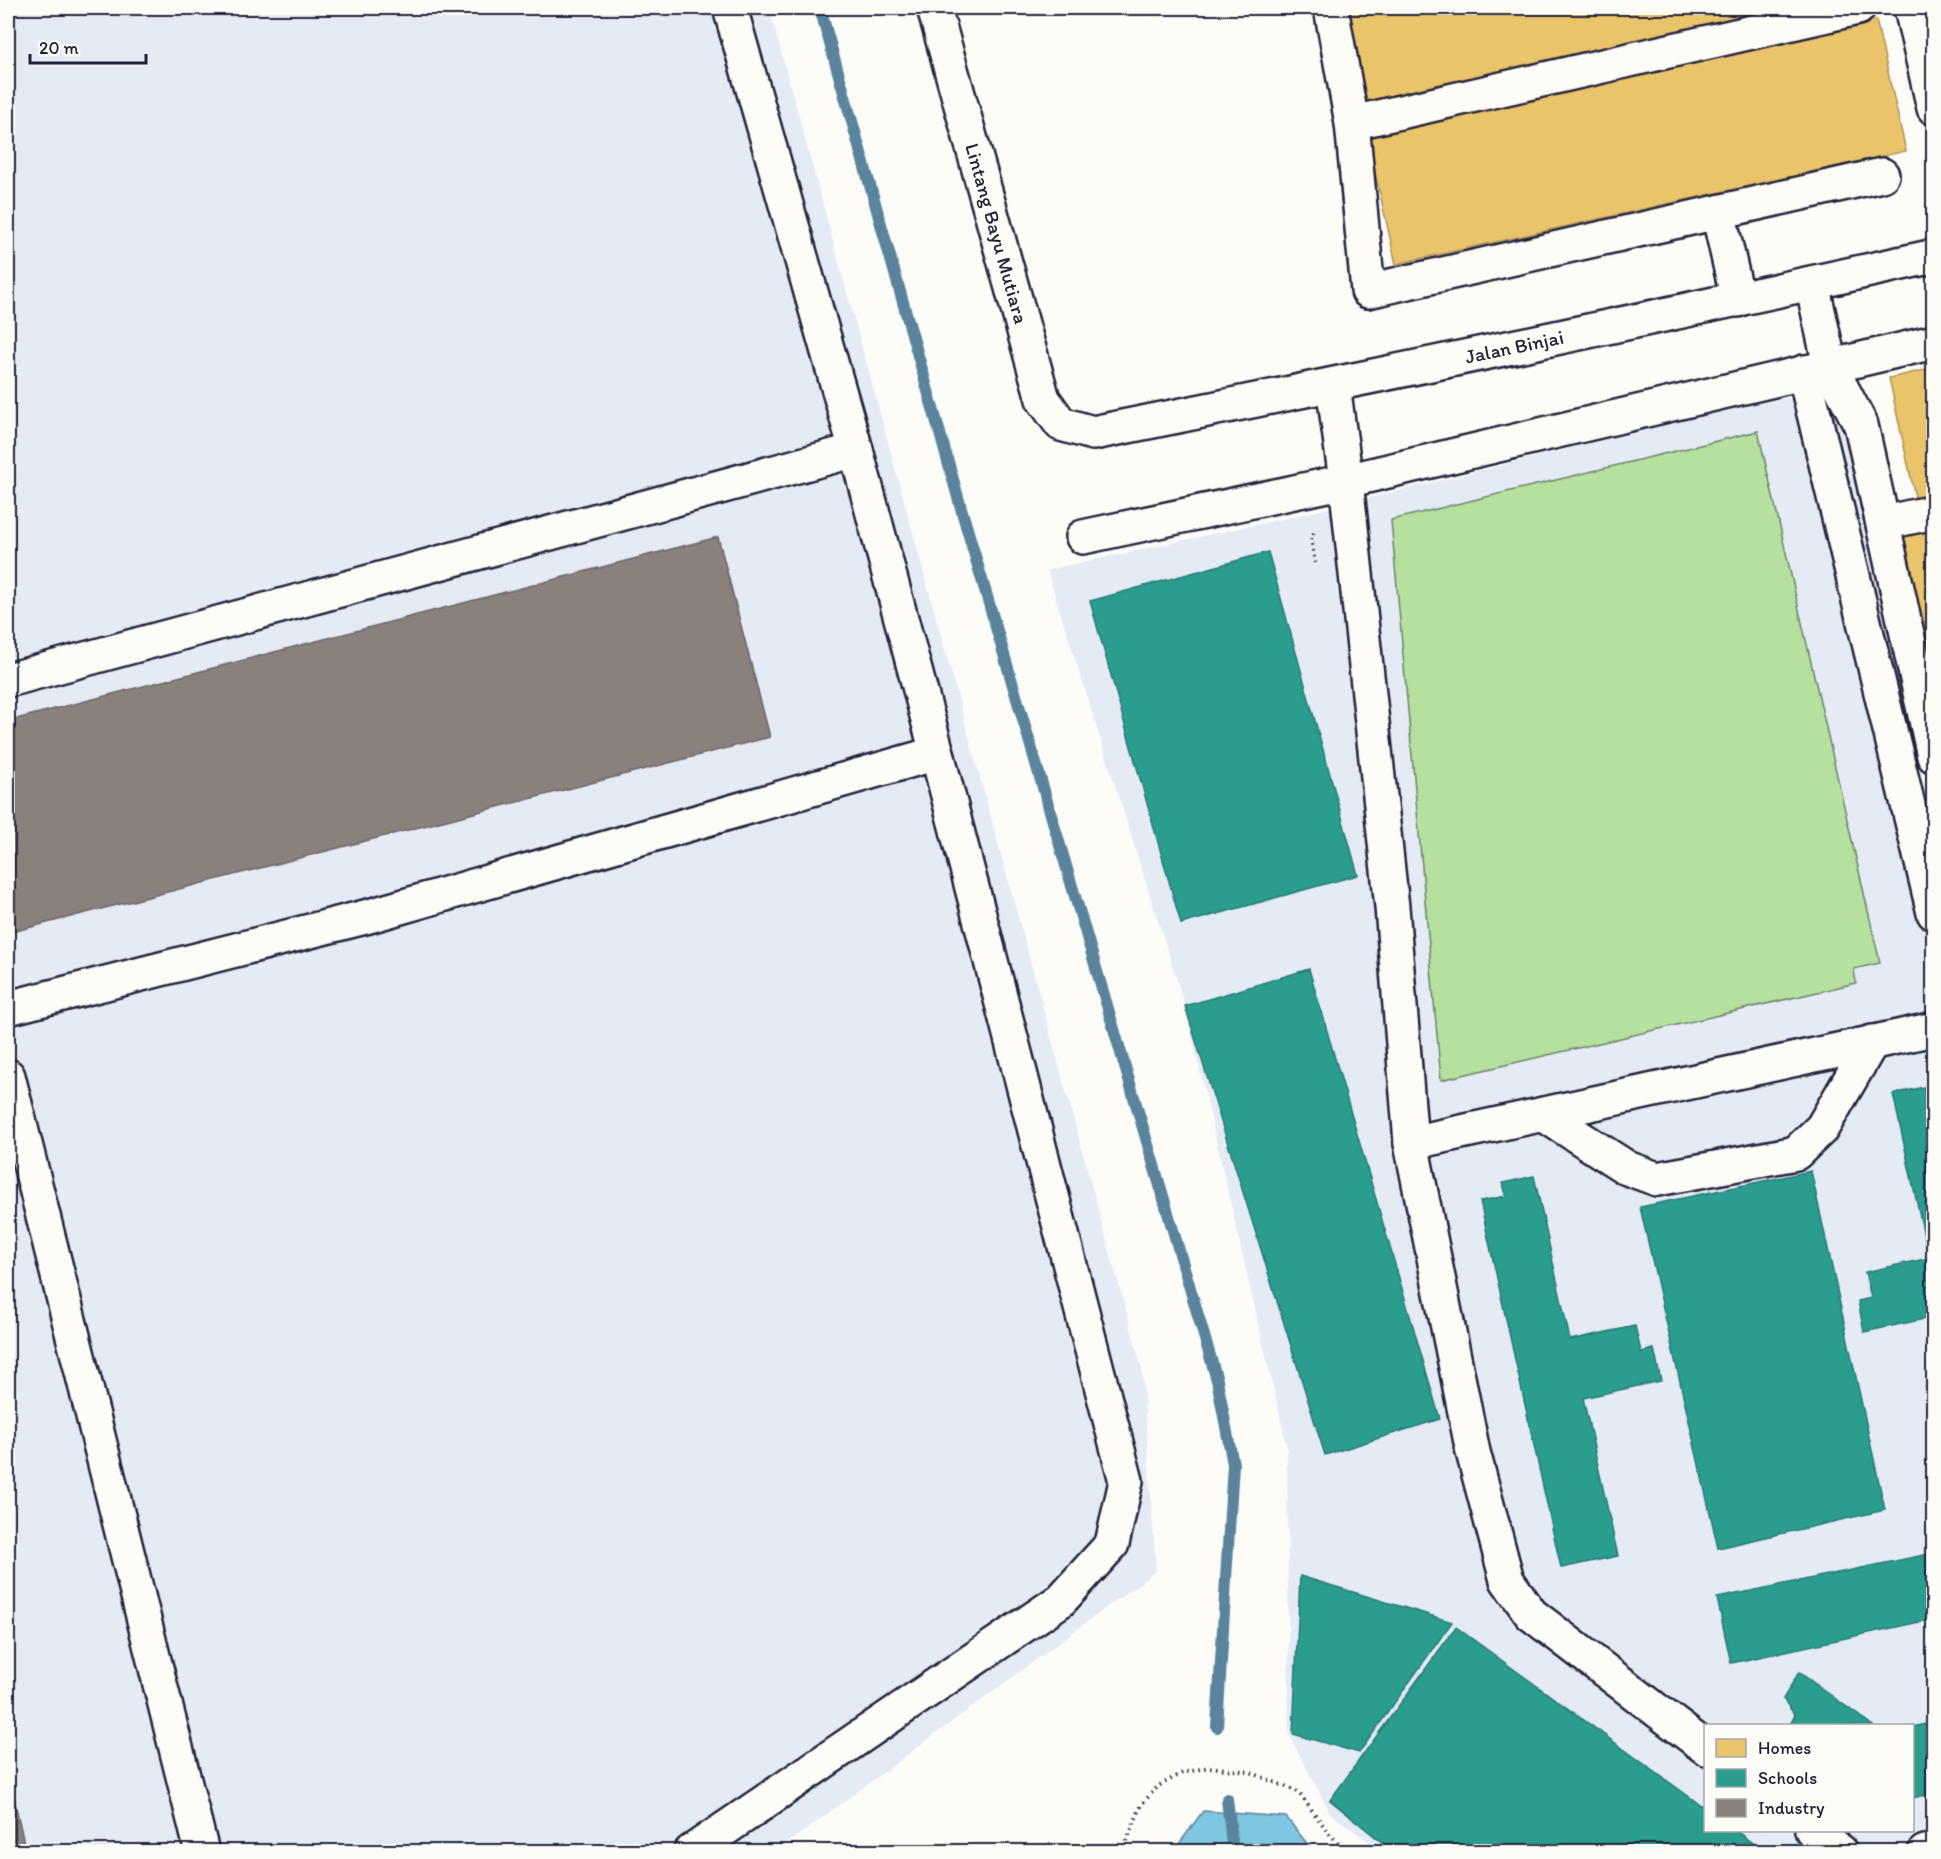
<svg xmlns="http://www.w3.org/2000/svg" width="1941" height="1859" viewBox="0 0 1941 1859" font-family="Itim,sans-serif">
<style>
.built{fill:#e4ebf5;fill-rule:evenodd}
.green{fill:#b5e09d;stroke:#6c816c;stroke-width:1.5}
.water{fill:#7fc6e0;stroke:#5a849e;stroke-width:1.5}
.homes{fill:#e9c46a;stroke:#ad935c;stroke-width:1.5}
.schools{fill:#2a9d8f;stroke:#287876;stroke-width:1.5}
.industry{fill:#8a817c;stroke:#6b6468;stroke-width:1.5}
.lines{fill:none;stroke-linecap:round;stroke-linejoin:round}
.stream{stroke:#5a849e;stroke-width:12}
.minor-casing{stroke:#22223b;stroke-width:38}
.path{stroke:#22223b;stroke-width:4;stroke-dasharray:1.5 4.5;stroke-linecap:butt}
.minor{stroke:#fdfcf7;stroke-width:33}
.labels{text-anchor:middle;stroke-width:6;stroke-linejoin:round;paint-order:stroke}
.street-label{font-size:20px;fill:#22223b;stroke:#fdfcf7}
</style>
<rect width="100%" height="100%" fill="#fdfcf7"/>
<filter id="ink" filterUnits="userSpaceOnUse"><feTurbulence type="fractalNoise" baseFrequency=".0167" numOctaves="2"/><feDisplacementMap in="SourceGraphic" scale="12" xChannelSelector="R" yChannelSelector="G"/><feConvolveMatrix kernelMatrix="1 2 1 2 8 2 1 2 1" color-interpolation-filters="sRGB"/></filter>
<g filter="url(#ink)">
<g class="built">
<path d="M8 8H769L1142 1369 1156 1571 777 1851 8 1852Z"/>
<path d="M1778 397 1839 405 1933 828V1851H1382L1331 1814 1289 1735 1287 1447 1185 1006 1047 570 1300 515ZM1706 1726H1912V1830H1706Z"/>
</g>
<path class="green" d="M1758 431 1880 963 1854 969 1856 983 1441 1080 1391 520Z"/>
<path class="water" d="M1203 1811 1286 1817 1313 1851H1174Z"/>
<g class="homes">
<path d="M1340 8H1811L1363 107Z"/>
<path d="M1876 20 1906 151 1396 264 1366 133Z"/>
<path d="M1934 368V497L1916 501 1889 378Z"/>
<path d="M1934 530V659L1925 661 1898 538Z"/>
</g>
<g class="schools">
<path d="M1268 552 1358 875 1181 924 1090 601Z"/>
<path d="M1309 969 1440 1419 1325 1455 1185 1006Z"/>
<path d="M1924 1087 1927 1100 1934 1098V1317L1864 1332 1858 1301 1871 1298 1865 1272 1929 1258 1893 1094Z"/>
<path d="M1811 1171 1885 1510 1718 1548 1640 1207Z"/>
<path d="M1534 1176 1570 1340 1635 1326 1641 1352 1654 1349 1661 1381 1583 1398 1618 1556 1561 1568 1480 1201 1506 1196 1503 1183Z"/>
<path d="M1934 1553V1619L1731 1663 1717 1598Z"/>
<path d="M1300 1576 1452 1622 1359 1753 1293 1734Z"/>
<path d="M1456 1627 1706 1809V1830H1735L1764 1852H1394L1330 1800Z"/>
<path d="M1799 1672 1873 1726H1789L1795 1715 1783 1699Z"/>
<path d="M1934 1722V1793L1912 1798V1727Z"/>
</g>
<g class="industry">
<path d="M718 537 770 737 8 933V721Z"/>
<path d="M8 1771 26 1852H8Z"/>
</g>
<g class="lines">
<g class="stream">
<path d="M820 8 963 515 1217 1380 1233 1464 1217 1727"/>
<path d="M1227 1799 1233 1852"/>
</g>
<g class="minor-casing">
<g id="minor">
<path id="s1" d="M934 8 1043 399 1061 424 1093 433C1374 377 1654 318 1934 256"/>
<path d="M1331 8 1352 123 1368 291 1882 175"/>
<path d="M1911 8 1934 108"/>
<path d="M1352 123 1858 8"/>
<path d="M1718 212 1738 300"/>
<path d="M1812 283 1830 366 1861 425 1934 756"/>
<path d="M1804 372 1934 913"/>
<path d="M1333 385 1346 481 1934 342"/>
<path d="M1883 523 1934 512"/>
<path d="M1083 537 1346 481 1392 907 1411 1143 1473 1452 1507 1580 1531 1614 1706 1748"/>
<path d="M8 680 856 450"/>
<path d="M8 1008 369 916 937 753"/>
<path d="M8 1076 202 1852"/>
<path d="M1543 1114 1627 1168 1657 1179 1796 1153 1822 1128 1872 1042"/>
<path d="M1411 1143 1934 1029"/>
<path d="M1812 1830 1840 1852"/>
<path d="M691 1852 1061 1600 1112 1544 1126 1481 937 753 856 450 730 8"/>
<path d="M1925 1852 1934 1850"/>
</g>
</g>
<g class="path">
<path d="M1314 533 1311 538 1315 563"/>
<path d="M1122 1852 1142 1804 1158 1786 1183 1773 1209 1767 1250 1772 1298 1792 1330 1834 1347 1852"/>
</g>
<use href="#minor" class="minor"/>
</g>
</g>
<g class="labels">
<g class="street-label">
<text dy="7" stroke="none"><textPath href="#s1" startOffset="234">Lintang Bayu Mutiara</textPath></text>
<text dy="7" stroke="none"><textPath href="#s1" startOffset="900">Jalan Binjai</textPath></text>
</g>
</g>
<rect width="1941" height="1859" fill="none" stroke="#fdfcf7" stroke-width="30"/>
<rect x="15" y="15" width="1911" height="1829" fill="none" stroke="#22223b" stroke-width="2" filter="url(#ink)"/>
<rect x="1704" y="1724" width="210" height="108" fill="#fdfcf7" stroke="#a5a5ac" stroke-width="1.5"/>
<rect x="1716" y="1739" width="30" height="18" fill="#e9c46a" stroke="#a5a5ac" stroke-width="1.5"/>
<text x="1758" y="1754" font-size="18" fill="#22223b">Homes</text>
<rect x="1716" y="1769" width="30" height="18" fill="#2a9d8f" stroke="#a5a5ac" stroke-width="1.5"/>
<text x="1758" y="1784" font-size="18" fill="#22223b">Schools</text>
<rect x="1716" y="1799" width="30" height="18" fill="#8a817c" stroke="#a5a5ac" stroke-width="1.5"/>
<text x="1758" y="1814" font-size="18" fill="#22223b">Industry</text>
<path d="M30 54v9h116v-9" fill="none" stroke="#22223b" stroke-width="3"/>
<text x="39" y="54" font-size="18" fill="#22223b" stroke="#fdfcf7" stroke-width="4.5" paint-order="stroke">20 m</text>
</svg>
